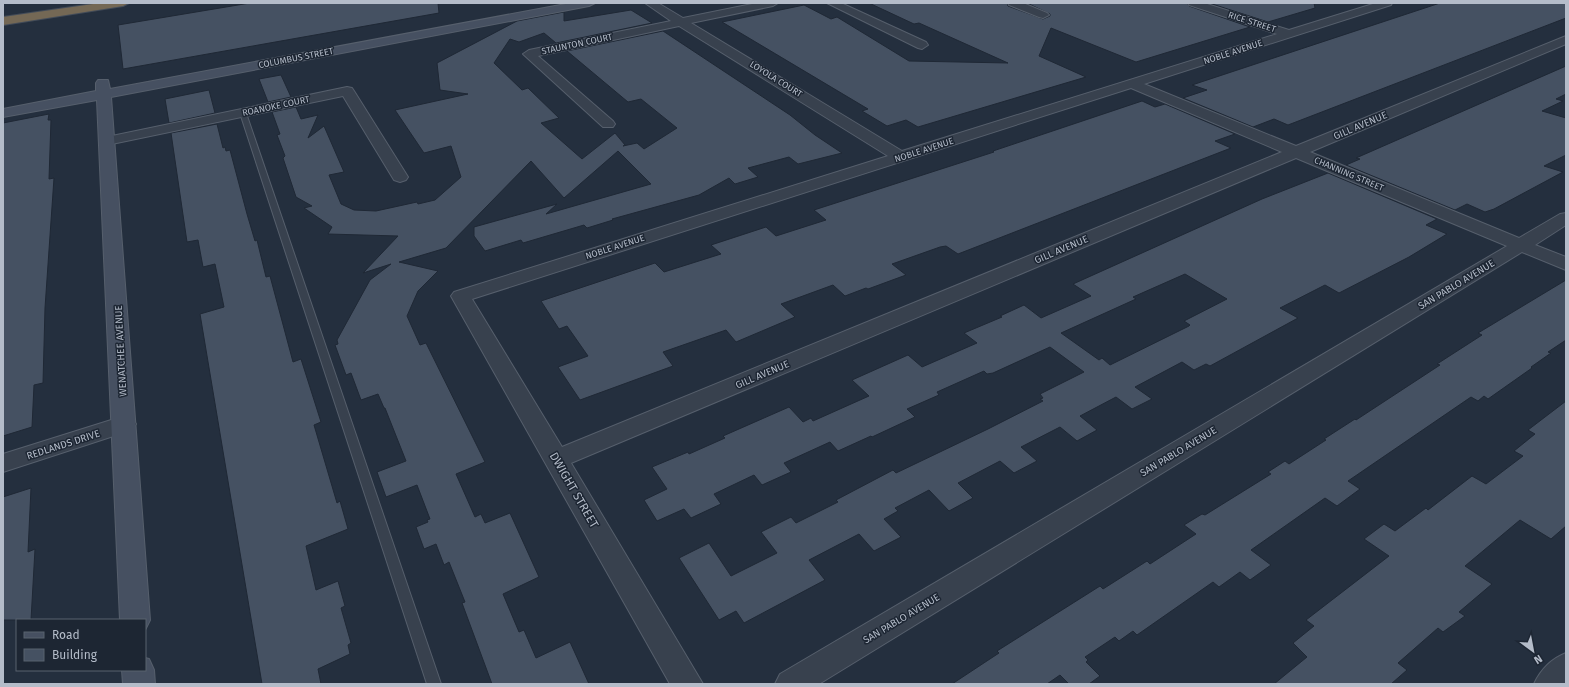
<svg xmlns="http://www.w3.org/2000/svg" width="1569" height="687" viewBox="0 0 1569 687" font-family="'Fira Sans',sans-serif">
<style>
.building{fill:#455162;stroke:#1f2835;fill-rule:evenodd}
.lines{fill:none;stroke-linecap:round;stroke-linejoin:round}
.lane-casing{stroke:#565f6c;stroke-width:2}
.street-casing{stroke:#565f6c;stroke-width:2}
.secondary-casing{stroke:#565f6c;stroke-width:2}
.highway-casing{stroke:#434c59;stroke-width:2}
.lane{fill:#38414e;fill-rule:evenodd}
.street{fill:#38414e;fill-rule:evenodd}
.secondary{fill:#465061;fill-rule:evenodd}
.highway{fill:#746855;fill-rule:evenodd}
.labels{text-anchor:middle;stroke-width:3;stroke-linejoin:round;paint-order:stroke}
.far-street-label{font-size:9px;fill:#b4bcc9;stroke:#1d2633}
.street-label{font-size:10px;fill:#b4bcc9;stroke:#1d2633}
.near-street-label{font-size:12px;fill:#b4bcc9;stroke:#1d2633}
</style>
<rect width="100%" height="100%" fill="#242f3e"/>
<g class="building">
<path d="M250 3H438L439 13 123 69 118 25Z"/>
<path d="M869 3H1007L1008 6 1043 19 1050 16V14L1027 3H1187L1189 6 1250 27 1136 62 1051 28 1039 56 1086 77 918 127 906 120 887 126 862 111 868 109 722 22 804 5 831 19 837 17 909 61 1008 63 919 23 914 24Z"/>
<path d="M1209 3H1314L1315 8 1268 22Z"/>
<path d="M1440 3H1566V18L1288 125 1274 119 1253 127 1183 98 1207 90 1192 85Z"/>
<path d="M631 10 652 23 556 43 544 33 519 42 510 39 494 63 522 90 528 88 559 118 541 123 582 159 615 133 625 145 623 146 637 143 644 149 677 128 641 99 628 102 567 51 663 31 790 115 815 135 842 153 798 164 789 157 748 168 758 177 735 184 729 178 699 195 612 219 613 220 587 228 584 225 523 243 521 240 485 251 474 236V227L557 204 546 214 651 184 618 151 564 198 531 161 446 248 399 262 438 271 418 291 407 316 420 345 426 343 485 462 456 474 475 517 481 514 485 523 510 513 539 577 503 594 519 632 524 630 536 658 570 642 589 684H492L462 603 465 602 449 562 444 565 436 544 424 549 416 527 428 522 427 520 430 519 417 485 386 497 377 472 406 461 385 408H384L378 394 361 400 351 373 346 375 335 345 338 344 337 340 370 280 391 264 363 273 398 236 328 234 332 227 304 208 312 206 296 197 283 158 285 156 277 135 280 134 272 112 296 107 301 119 318 115 308 138 324 126 344 172 329 175 341 204 354 210 376 211 417 202 418 204 435 200 461 177 451 146 424 153 395 110 468 94 440 90 437 63 517 21 564 12V21Z"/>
<path d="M1566 66V94L1556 99 1563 101 1542 111 1566 118V155L1544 166 1563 172 1494 209 1485 212 1467 204 1455 210 1346 165 1360 159 1356 158Z"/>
<path d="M281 75 291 97 268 102 259 79Z"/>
<path d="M209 90 215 113 169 123 165 99Z"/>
<path d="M1142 101 1155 107 1165 104 1235 134 1215 141 1231 148 958 254 946 246 940 247 892 264 906 275 868 289 866 288 845 296 833 285 781 304 795 317 736 342 726 330 663 352 673 366 580 400 558 367 588 356 567 326 559 329 541 301 655 263 664 272 721 254 711 245 766 227 776 236 826 220 814 210 994 152 993 151Z"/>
<path d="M49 114 48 120H51L49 179 54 178 45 308 43 383 34 385 32 427 3 436V123Z"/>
<path d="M217 124 223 148 225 147 226 151 230 150 247 214 255 241 257 240 266 277 270 276 293 362 301 359 321 422 314 425 337 503 340 501 348 529 306 546 316 590 338 581 345 606 341 608 351 643 348 645 350 654 318 669 321 684H262L200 314 224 307 215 264 203 267 198 240 187 242 171 133Z"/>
<path d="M1328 173 1437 219 1426 225 1447 234 1409 257 1339 293 1325 285 1280 308 1298 318 1210 366 1206 364 1194 370 1182 362 1135 387 1152 399 1132 409 1116 397 1080 416 1097 430 1077 441 1060 427 1021 447 1037 461 1014 473 1000 461 958 483 973 498 949 511 929 490 895 508 898 511 884 519 901 537 874 551 859 534 809 560 825 580 744 623 736 611 719 620 679 558 709 543 731 576 777 553 761 532 791 517 796 523 838 502 836 500 893 470 896 473 988 429 1043 401 1040 399 1043 398 1040 394 1084 372 1050 347 993 373 987 374 984 371 937 392 939 395 907 409 915 417 872 437 871 436 838 451 830 442 784 463 791 472 762 485 754 475 714 494 721 504 691 518 684 509 657 521 644 500 667 489 652 467 688 452 689 454 725 438 723 436 789 407 803 422 811 418 813 421 869 396 852 380 908 355 922 367 977 343 964 333 1002 317 1000 316 1024 305 1041 318 1091 296 1073 284 1262 199ZM1185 274 1227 299 1184 321 1190 325 1189 326 1110 365 1102 358 1099 360 1061 333 1136 299 1133 297Z"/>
<path d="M1566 280V340L1548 352 1551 353 1531 367 1532 368 1488 399 1484 396 1478 401 1471 397 1348 481 1360 489 1337 506 1325 498 1251 550 1271 565 1250 580 1240 572 1219 587 1213 582 1137 635 1133 631 1119 641 1115 637 1085 657 1088 660 1086 662 1100 676 1089 684H1069L1060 675 1047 684H952L999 653 997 651 1100 586 1103 589 1147 561 1150 564 1196 534 1184 525 1202 514 1205 515 1271 474 1268 472 1285 461 1289 464 1326 440 1324 439 1355 419 1356 420 1440 365 1437 364 1482 335 1478 333Z"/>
<path d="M1566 401V526L1551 539 1520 520 1465 566 1492 584 1459 612 1465 616 1443 632 1438 628 1398 663 1407 670 1391 684H1274L1307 657 1293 643 1314 626 1306 620 1389 556 1364 539 1384 524 1395 531 1426 508 1428 510 1472 476 1486 484 1523 456 1514 451 1535 434 1528 430Z"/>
<path d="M31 488 28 552 35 549 31 620H3V497Z"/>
</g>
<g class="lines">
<g class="lane-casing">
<path id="lane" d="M241 112 246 113 441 684H427L240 113Z"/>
</g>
<g class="street-casing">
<g id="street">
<path d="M645 3H658L683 18 757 3H778L773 6 691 23 902 151 1277 34 1189 5 1188 3H1204L1289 30 1376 3H1392L1391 5 1144 84 1296 146 1566 36V44L1310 152 1519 238 1560 214 1566 213V225L1535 245 1566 257V270L1522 252 819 684H775L780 674 1507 246 1296 158 571 463 703 684H670L451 296 454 292 888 156 679 26 538 56 613 121 615 124 613 127H603L523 54 529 50 671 21ZM1131 88 1282 152 562 447 472 299Z"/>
<path d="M827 3H841L926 42 928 45 922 49 918 48Z"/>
<path d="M1008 3H1023L1047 13 1049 15 1043 18 1039 17 1009 5Z"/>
<path d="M347 87 352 88 354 91 408 177 406 180 400 182 394 180 343 96 107 145 102 144 100 141 102 138 107 137Z"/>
<path d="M124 416 132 418 136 424 132 430 3 472V454Z"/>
<path d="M1566 653V684H1534C1541 669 1551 659 1566 653Z"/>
</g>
</g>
<g class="secondary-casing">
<g id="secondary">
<path d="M571 3H595L589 6 111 97 150 620 145 630V620H120L97 100 3 117V109L96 91V83L98 80H108L110 89Z"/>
<path d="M145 658 149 659 154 670 155 684H123L122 670H145Z"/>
</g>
</g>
<g class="highway-casing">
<path id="highway" d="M100 3H129L123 6 3 25V17Z"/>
</g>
<use href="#lane" class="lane"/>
<use href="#street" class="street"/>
<use href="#secondary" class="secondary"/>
<use href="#highway" class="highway"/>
</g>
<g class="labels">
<g class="far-street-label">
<text transform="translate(1252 22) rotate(18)" y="3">RICE STREET</text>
<text transform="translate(577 44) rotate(-12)" y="3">STAUNTON COURT</text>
<text transform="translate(1233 52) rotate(-18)" y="3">NOBLE AVENUE</text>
<text transform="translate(296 58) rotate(-11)" y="3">COLUMBUS STREET</text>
<text transform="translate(776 79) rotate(32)" y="3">LOYOLA COURT</text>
<text transform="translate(276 106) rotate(-12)" y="3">ROANOKE COURT</text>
<text transform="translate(924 150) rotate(-18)" y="3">NOBLE AVENUE</text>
<text transform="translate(1349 174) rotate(23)" y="3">CHANNING STREET</text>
<text transform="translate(615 247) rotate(-18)" y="3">NOBLE AVENUE</text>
</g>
<g class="street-label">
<text transform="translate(1360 125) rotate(-23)" y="4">GILL AVENUE</text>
<text transform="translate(1061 249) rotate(-23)" y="4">GILL AVENUE</text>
<text transform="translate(1456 284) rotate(-31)" y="4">SAN PABLO AVENUE</text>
<text transform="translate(120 351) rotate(-93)" y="4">WENATCHEE AVENUE</text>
<text transform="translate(762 374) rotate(-23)" y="4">GILL AVENUE</text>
<text transform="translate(63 444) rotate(-18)" y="4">REDLANDS DRIVE</text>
<text transform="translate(1178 451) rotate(-31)" y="4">SAN PABLO AVENUE</text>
<text transform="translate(901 618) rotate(-31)" y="4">SAN PABLO AVENUE</text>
</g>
<g class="near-street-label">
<text transform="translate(574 490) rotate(60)" y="4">DWIGHT STREET</text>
</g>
</g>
<rect width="1569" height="687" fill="none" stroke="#b4bcc9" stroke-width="8"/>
<rect x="16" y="619" width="130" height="52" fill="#1d2633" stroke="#59626f"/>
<rect x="24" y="632" width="20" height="6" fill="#465061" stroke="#59626f"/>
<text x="52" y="639" font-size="12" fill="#b4bcc9">Road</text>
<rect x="24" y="649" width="20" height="12" fill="#455162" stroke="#59626f"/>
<text x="52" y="659" font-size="12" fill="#b4bcc9">Building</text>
<g transform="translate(1533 651) rotate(148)" stroke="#1d2633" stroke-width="3" paint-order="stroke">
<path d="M0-3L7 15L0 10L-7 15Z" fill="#b4bcc9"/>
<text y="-6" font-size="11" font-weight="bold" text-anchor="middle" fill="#b4bcc9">N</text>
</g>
</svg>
